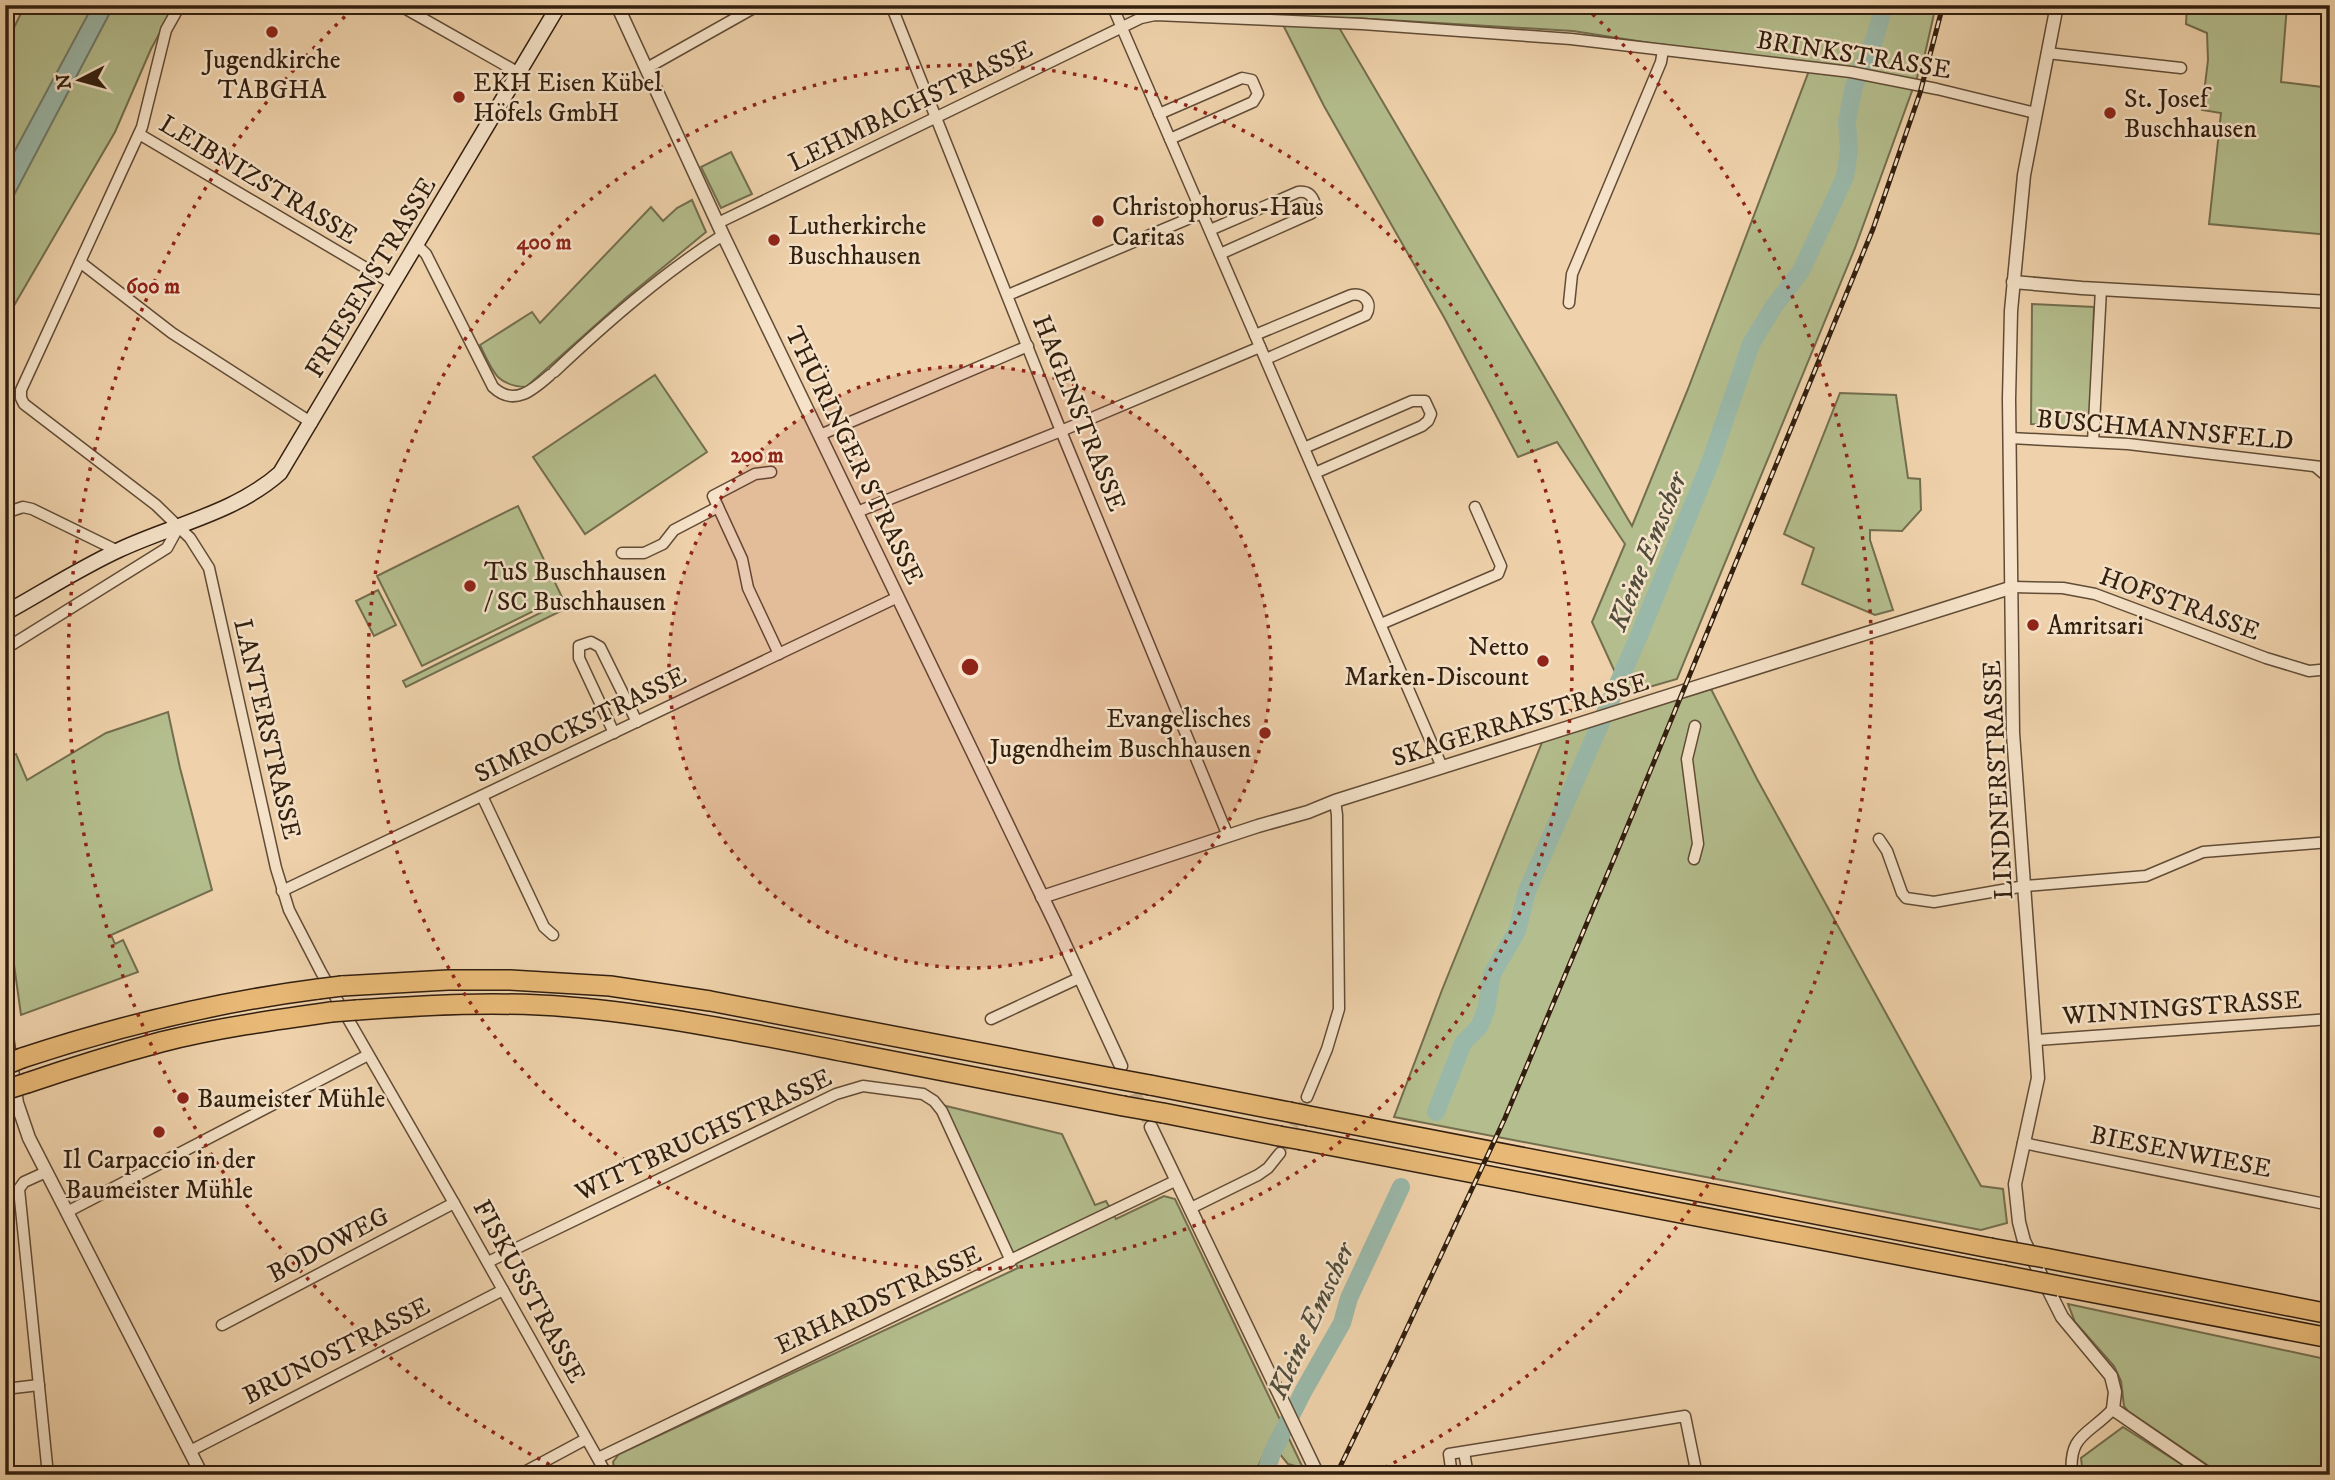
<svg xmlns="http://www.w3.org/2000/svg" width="2335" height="1480" viewBox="0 0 2335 1480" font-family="'IM FELL DW Pica',serif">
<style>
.green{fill:#b4bd8d;stroke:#736e4e;stroke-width:2;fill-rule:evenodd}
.water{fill:#9ab8a9;stroke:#707b6b;stroke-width:2}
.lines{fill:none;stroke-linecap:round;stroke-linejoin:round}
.river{stroke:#9ab8a9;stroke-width:18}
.minor-tunnel{stroke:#c9ae8c;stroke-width:10;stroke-dasharray:10 5;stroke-linecap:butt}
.tertiary-tunnel{stroke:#c9ae8c;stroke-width:12;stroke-dasharray:12 6;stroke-linecap:butt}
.minor-casing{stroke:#614c36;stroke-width:13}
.tertiary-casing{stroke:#614c36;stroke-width:15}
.secondary-casing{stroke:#321f0f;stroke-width:17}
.motorway-casing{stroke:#321f0f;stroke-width:22}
.minor{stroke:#f5e2c8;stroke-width:10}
.tertiary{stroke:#f5e2c8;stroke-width:12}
.secondary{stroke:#f5e2c8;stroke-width:14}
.motorway{stroke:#e8b976;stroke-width:19}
.rail-casing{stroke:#321f0f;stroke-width:5}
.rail{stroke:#f5e2c8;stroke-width:2.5;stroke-dasharray:8;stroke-linecap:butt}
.motorway-bridge-casing{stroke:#321f0f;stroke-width:22;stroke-linecap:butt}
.motorway-bridge{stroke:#e8b976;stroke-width:19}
.ring{fill:none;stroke:#8f2418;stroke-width:3.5;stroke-dasharray:3.5 7}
.poi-dot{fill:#8f2418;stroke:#f5e2c8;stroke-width:2.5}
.labels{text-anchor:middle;stroke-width:5;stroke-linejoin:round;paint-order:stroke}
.street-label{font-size:26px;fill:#321f0f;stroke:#f5e2c8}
.poi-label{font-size:26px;fill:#321f0f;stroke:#f5e2c8;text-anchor:start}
.water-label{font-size:28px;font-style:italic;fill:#514d3d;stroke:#f5e2c8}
.centre{fill:#8f2418;stroke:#f5e2c8;stroke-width:3.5}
.ring-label{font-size:21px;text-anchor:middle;font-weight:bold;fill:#8f2418;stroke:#f5e2c8;stroke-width:5;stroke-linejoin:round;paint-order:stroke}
</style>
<rect width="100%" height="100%" fill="#efd2ab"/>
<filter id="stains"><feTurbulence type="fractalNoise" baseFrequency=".00286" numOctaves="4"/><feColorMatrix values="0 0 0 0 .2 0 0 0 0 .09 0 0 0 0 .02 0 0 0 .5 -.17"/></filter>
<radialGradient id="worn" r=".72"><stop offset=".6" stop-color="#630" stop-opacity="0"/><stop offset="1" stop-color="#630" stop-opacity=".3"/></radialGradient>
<g class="green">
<path d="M25 5H175L151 49 115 132 5 321V46Z"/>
<path d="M1273 5H1936L1924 58 1855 248 1677 679 1625 694 1592 622 1625 544 1557 442 1518 457 1445 319 1324 106ZM1354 18 1573 31 1810 68 1688 389 1632 526 1334 19Z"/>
<path d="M2187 5H2287L2281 82 2330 88V235L2209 224 2221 113 2202 110 2208 60 2207 33 2186 24Z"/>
<path d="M731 152 752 194 721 208 701 167Z"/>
<path d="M692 200 706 232 627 297 526 387C496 386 492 370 480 345L532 312 540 323 651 207 663 221 677 208Z"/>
<path d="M2032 304 2094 307 2090 427 2031 424Z"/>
<path d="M655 375 707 452 585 534 533 457Z"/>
<path d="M1840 393 1896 395 1908 478 1920 479 1921 510 1902 531 1870 530V540L1893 610 1875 615 1802 584 1814 548 1784 534Z"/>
<path d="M518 506 562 597 422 666 377 576Z"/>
<path d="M378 590 396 625 374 636 356 601Z"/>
<path d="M562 602 565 609 406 687 403 681Z"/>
<path d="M1711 689 1757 779 1981 1186 2003 1189 2007 1223 1981 1230 1394 1117 1442 990 1543 740Z"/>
<path d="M168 712 180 768 212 890 111 935 115 944 123 940 138 972 21 1015 5 900V759L16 754 27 780 106 733Z"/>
<path d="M942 1105 1062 1134 1095 1205 1106 1201 1116 1219 1164 1196 1175 1199 1303 1468 1288 1464 1270 1442 1254 1475H616L613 1462 619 1454 1018 1268Z"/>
<path d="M2068 1304 2330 1360V1475H2222L2128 1411 2124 1406 2121 1381 2114 1366 2075 1322Z"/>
<path d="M2123 1427 2198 1475H2083L2081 1458Z"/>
</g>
<path class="water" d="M93 5H114L5 212V169Z"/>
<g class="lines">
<g class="river">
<path d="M1436 1112 1463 1043 1479 1027 1486 1010 1492 974 1517 931 1527 891 1638 638 1710 463 1751 344 1774 306 1801 271 1845 177 1849 150 1847 121 1854 86 1875 38 1884 5"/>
<path d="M1265 1475 1272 1453 1304 1390 1342 1323 1349 1298 1401 1187"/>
</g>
<path class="minor-tunnel" d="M1280 1153 1307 1097"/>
<path class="tertiary-tunnel" d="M1127 1077 1151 1127"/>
<g class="minor-casing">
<g id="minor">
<path d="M180 5 166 30 142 127 21 390V398L24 404 156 505 190 538 209 568 276 868 289 910 321 972 454 1203 607 1475"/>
<path d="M399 5 519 73"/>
<path d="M891 5 1061 431 1228 836"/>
<path d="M1112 5 1442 767"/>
<path d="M2047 53 2181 68"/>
<path d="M647 68 759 5"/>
<path d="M1159 114 1242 78 1252 80 1258 94 1253 102 1170 139"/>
<path d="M139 134 393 284"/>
<path d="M718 223 1141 18 1155 15 1362 24 1571 39 1851 72 1937 89 2035 113"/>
<path d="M1210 230 1298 192C1308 191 1312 195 1315 204L1312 213 1220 254"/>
<path d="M417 245 426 254 493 387C514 407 533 390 550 375"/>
<path d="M80 262 172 333 312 423"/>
<path d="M1008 295 1202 213"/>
<path d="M1569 303 1572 274 1661 62 1663 50"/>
<path d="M1255 335 1351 295C1364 292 1373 303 1366 315L1266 359"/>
<path d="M554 372C607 322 662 274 723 235"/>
<path d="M820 435 1028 346"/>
<path d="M2010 438 2128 444 2330 468"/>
<path d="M2093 442 2101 289"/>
<path d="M1304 448 1412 401H1425L1431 414 1428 421 1422 426 1315 473"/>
<path d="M2316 467 2330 479"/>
<path d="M771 472 755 474 713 496 742 559 748 588 779 654"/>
<path d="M857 512 1061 431 1260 347"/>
<path d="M5 513 23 507 32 509 118 551"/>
<path d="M622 553H644L663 544 674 530 718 507"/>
<path d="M2013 587 2063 588 2095 594 2266 658 2309 671 2330 669"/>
<path d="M1381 624 1498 574 1501 566 1475 507"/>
<path d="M5 649 167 548 179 526"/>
<path d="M614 733 579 658V646L591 642 600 647 637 722"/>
<path d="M482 796 544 927 553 935"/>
<path d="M1879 839 1887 851 1902 893 1906 898 1934 902 2025 886 2146 876 2203 852 2330 842"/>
<path d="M1694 859 1698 844 1687 759 1695 726"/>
<path d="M282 891 898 597"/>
<path d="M991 1019 1079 978"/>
<path d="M2037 1040 2330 1019"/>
<path d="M1307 1097 1327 1049 1339 1009 1337 815 1335 801"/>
<path d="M2023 1143 2330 1205"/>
<path d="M46 1172 24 1182 19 1189 48 1475"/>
<path d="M1191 1208 1258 1175 1268 1168 1280 1153"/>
<path d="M67 1212 368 1055"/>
<path d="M488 1262 836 1094 863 1086 923 1094 934 1101 942 1111 1011 1261"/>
<path d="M222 1325 454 1203"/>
<path d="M5 1389 39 1385"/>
<path d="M190 1451 503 1290"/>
<path d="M1464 1452 1468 1475"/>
<path d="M598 1458 1177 1180"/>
<path d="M519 1475 586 1439"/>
<path d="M1452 1475 1449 1454 1685 1416 1697 1475"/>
<path d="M2072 1475C2068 1434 2089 1435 2113 1409"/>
</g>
</g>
<g class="tertiary-casing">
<g id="tertiary">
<path d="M617 5 723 235 1055 923 1121 1066"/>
<path d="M2057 5 2024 175 2011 311 2009 399 2013 733 2038 1078 2015 1184 2019 1222 2024 1241 2062 1317 2111 1376 2115 1392 2113 1409 2209 1475"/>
<path d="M2013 282 2082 288 2330 302"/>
<path d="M1042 897 1258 826 1308 812 1335 801 2013 587"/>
<path d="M5 1024 17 1103 29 1138 202 1475"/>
<path d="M1151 1127 1318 1475"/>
</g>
</g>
<g class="secondary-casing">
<path id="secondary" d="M5 613C43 592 80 568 119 550 172 525 235 513 280 473L559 5"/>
</g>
<g class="motorway-casing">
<g id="motorway">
<path d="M342 986 448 980H510L610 986 710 1001 1112 1078"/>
<path d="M357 1010C427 1005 498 1001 569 1007 663 1015 754 1034 846 1052 938 1070 1031 1088 1123 1106"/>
<path d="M22 1058C119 1026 217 1002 318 989"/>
<path d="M27 1083C71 1068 116 1054 161 1042 217 1028 274 1020 331 1012"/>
<path d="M1150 1085 1289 1112"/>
<path d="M1163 1113 1279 1136"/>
<path d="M1309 1116 1990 1248"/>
<path d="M1302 1140 2003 1275"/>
<path d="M2045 1258 2330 1314"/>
<path d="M2059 1286 2330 1338"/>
</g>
</g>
<use href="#minor" class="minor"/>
<use href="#tertiary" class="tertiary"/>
<use href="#secondary" class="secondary"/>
<use href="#motorway" class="motorway"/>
<g class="rail-casing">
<path id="rail" d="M1336 1475 1394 1356 1505 1118 1621 842 1873 229 1920 93 1943 5"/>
</g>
<use href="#rail" class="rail"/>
<g class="motorway-bridge-casing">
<g id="motorway-bridge">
<path d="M318 989 342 986"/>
<path d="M331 1012 357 1010"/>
<path d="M5 1065 22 1058"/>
<path d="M1112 1078 1150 1085"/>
<path d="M5 1090 27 1083"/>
<path d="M1123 1106 1163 1113"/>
<path d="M1289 1112 1309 1116"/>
<path d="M1279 1136 1302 1140"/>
<path d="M1990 1248 2045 1258"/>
<path d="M2003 1275 2059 1286"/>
</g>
</g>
<use href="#motorway-bridge" class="motorway-bridge"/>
</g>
<circle cx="970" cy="667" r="301" fill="#8f2418" fill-opacity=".12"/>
<g class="ring">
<circle cx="970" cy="667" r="301"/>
<circle cx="970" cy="667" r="602"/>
<path d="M568 1474A902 902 0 0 1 355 7M1585 7A902 902 0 0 1 1372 1474"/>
</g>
<g class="poi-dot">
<circle cx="272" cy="32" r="7"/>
<circle cx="459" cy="97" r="7"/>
<circle cx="2110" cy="113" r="7"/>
<circle cx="1098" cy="221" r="7"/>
<circle cx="774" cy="240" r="7"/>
<circle cx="470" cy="586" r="7"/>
<circle cx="2033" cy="625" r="7"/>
<circle cx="1543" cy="661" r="7"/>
<circle cx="1265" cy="733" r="7"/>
<circle cx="183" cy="1098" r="7"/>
<circle cx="159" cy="1132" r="7"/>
</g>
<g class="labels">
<g class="street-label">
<text transform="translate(1854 54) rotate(9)" y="9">BRINKSTRASSE</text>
<text transform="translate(910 105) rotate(-26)" y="9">LEHMBACHSTRASSE</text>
<text transform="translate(259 179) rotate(31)" y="9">LEIBNIZSTRASSE</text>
<text transform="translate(370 277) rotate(-59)" y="9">FRIESENSTRASSE</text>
<text transform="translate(1080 413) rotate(68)" y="9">HAGENSTRASSE</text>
<text transform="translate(2165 429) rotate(5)" y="9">BUSCHMANNSFELD</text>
<text transform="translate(855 455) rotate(64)" y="9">THÜRINGER STRASSE</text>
<text transform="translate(2180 603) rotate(20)" y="9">HOFSTRASSE</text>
<text transform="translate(1520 719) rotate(-17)" y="9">SKAGERRAKSTRASSE</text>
<text transform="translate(580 724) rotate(-26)" y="9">SIMROCKSTRASSE</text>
<text transform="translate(268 729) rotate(77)" y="9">LANTERSTRASSE</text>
<text transform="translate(1997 780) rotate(-93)" y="9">LINDNERSTRASSE</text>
<text transform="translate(2182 1007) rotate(-4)" y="9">WINNINGSTRASSE</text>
<text transform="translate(703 1134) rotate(-25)" y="9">WITTBRUCHSTRASSE</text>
<text transform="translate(2181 1151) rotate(11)" y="9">BIESENWIESE</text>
<text transform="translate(328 1244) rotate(-28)" y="9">BODOWEG</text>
<text transform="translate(530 1291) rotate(61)" y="9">FISKUSSTRASSE</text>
<text transform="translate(878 1299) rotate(-25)" y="9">ERHARDSTRASSE</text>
<text transform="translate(336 1350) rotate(-27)" y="9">BRUNOSTRASSE</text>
</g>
<g class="poi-label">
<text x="272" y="68" text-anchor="middle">Jugendkirche<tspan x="272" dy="30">TABGHA</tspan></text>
<text x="473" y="91">EKH Eisen Kübel<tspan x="473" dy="30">Höfels GmbH</tspan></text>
<text x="2124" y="107">St. Josef<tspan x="2124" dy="30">Buschhausen</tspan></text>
<text x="1112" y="215">Christophorus-Haus<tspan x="1112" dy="30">Caritas</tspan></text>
<text x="788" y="234">Lutherkirche<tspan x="788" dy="30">Buschhausen</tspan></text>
<text x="484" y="580">TuS Buschhausen<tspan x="484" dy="30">/ SC Buschhausen</tspan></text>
<text x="2047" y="634">Amritsari</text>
<text x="1529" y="655" text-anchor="end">Netto<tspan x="1529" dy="30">Marken-Discount</tspan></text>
<text x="1251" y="727" text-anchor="end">Evangelisches<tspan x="1251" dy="30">Jugendheim Buschhausen</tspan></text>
<text x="197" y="1107">Baumeister Mühle</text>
<text x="159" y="1168" text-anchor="middle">Il Carpaccio in der<tspan x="159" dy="30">Baumeister Mühle</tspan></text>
</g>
<g class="water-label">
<text transform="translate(1646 551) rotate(-68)" y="10">Kleine Emscher</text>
<text transform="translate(1310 1320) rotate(-65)" y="10">Kleine Emscher</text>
</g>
</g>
<circle cx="970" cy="667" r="10" class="centre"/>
<g class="ring-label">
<text x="544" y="249">400 m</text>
<text x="153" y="293">600 m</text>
<text x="757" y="462">200 m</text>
</g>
<rect width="2335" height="1480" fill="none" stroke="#efd2ab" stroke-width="28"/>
<rect x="7" y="7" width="2321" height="1466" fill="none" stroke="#321f0f" stroke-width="3.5"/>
<rect x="14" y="14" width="2307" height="1452" fill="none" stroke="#321f0f" stroke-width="2"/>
<g transform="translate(80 80) rotate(264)" stroke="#f5e2c8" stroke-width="5" paint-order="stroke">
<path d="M0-5L12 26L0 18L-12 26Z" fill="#321f0f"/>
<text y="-10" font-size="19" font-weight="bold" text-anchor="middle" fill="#321f0f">N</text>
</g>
<rect width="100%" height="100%" filter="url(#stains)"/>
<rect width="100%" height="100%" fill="url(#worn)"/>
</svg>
